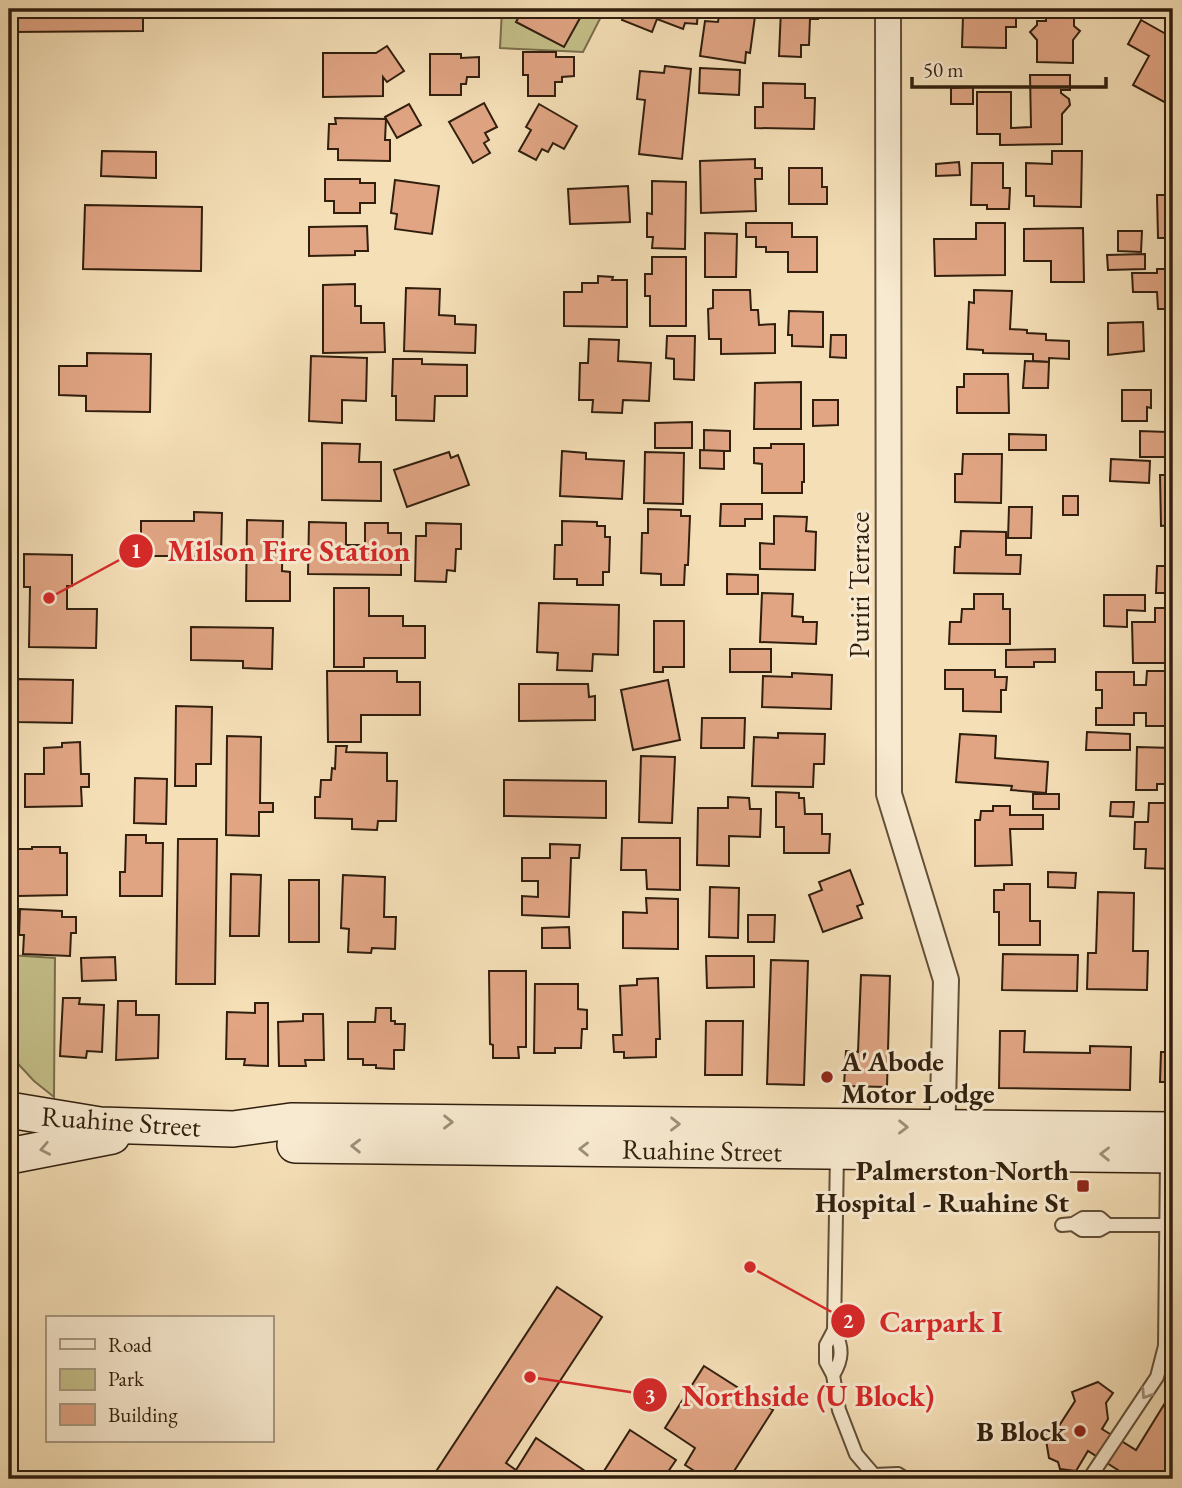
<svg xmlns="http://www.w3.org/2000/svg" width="1182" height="1488" viewBox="0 0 1182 1488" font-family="'EB Garamond',serif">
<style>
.green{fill:#c4bf89;stroke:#7a6f4c;stroke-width:2}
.building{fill:#e1a584;stroke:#311f0e;stroke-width:2}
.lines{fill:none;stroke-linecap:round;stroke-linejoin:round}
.lane-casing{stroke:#624f38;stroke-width:16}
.street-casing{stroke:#624f38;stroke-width:28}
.secondary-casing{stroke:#311f0e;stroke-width:38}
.lane{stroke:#f8ead0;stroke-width:12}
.street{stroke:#f8ead0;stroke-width:24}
.secondary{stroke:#f8ead0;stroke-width:35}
.oneway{stroke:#9e8f79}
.poi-dot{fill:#8f2418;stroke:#f8ead0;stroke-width:2.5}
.labels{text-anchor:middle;stroke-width:6;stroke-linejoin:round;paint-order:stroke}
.street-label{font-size:28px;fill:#311f0e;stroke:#f8ead0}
.poi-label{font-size:28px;font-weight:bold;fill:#311f0e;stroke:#f8ead0;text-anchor:end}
.leader{fill:none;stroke:#d62828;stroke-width:2.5}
.callout-dot{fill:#d62828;stroke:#f8ead0;stroke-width:2.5}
.mark-label{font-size:21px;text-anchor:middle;font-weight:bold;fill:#fff}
.callout-label{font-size:30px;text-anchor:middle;font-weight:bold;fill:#d62828;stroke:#f8ead0;stroke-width:6;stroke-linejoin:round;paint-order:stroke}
</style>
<rect width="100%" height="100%" fill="#f5dfb7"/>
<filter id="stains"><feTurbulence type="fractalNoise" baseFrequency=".00286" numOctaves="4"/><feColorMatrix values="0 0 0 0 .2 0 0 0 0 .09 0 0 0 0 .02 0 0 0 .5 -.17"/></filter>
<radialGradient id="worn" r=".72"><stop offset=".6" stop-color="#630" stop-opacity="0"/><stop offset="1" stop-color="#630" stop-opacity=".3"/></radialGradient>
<g class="green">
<path d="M502 9H605L583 52 500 48Z"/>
<path d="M9 955 55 958 54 1097 34 1081 9 1054Z"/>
</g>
<g class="building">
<path d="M12 9H143V31L12 32Z"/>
<path d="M523 9H570L568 11 580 18 564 47 516 22Z"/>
<path d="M621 9H698L697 24 685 23 683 29 657 19 652 32 622 20 625 11Z"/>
<path d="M720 9H756L750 53 746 52 745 63 700 56 705 21 718 22Z"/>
<path d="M781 9H818V19H810L809 45H801V57L779 56Z"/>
<path d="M969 9H1016V27H1006V48L962 47 963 16H969Z"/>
<path d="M1131 9H1152L1140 17Z"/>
<path d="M1046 11H1074V26L1080 31 1073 40V63L1037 62V40L1030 32 1037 25V21H1046Z"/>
<path d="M1141 20 1173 38V90L1166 103 1133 85 1149 56 1128 44Z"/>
<path d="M387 46 404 71 387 82 383 77V96L323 97V53H376Z"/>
<path d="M523 52H556V57H574V76L562 77V82H555V96H528V75H523Z"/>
<path d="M430 54H461V58L479 57V77H467L466 84H461V95H430Z"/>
<path d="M665 66 691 69 682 159 639 154 645 100 637 99 640 71 664 73Z"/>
<path d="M700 68 740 70 739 95 699 93Z"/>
<path d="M1030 75H1070V90H1061V93L1069 99 1070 105 1062 114V144L1000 145V134H977V92H1011V128L1031 127Z"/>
<path d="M763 83 805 84V98H815L814 129 755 128V107H763Z"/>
<path d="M973 87V104H951V88Z"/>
<path d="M484 103 497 127 485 133 489 140 484 143 490 153 473 163 449 122Z"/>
<path d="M409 104 421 125 397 138 385 117Z"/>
<path d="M539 104 577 126 564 149 553 143 548 152 542 149 536 160 519 151 531 130 526 127Z"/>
<path d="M335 118 386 119 385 140H390V161L338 160V149H328L329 124H336Z"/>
<path d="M1170 127H1173V183H1169Z"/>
<path d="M102 151 156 152V178L101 176Z"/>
<path d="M1052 151H1082L1081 207 1034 206V196H1026V163L1052 164Z"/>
<path d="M755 159V168H762V179H755L756 211 701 213 700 161Z"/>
<path d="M959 162 960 175 936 176V164Z"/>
<path d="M972 163H1003V188H1010L1009 209H987V205H971Z"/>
<path d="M789 168H822V187H827V204H789Z"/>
<path d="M325 179H360V183H375V203H360V213H334V201H325Z"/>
<path d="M395 180 439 186 432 234 395 229 397 214 391 213Z"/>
<path d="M652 181 686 182 685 249 652 248 653 237H647V213L652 214Z"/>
<path d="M628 186 630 222 570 224 568 189Z"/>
<path d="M1157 195H1173V238H1158Z"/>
<path d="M85 205 202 207 201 271 83 269Z"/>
<path d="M746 223H792V237H817V272H788V252H766V247H756V237H746Z"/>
<path d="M976 223H1005V275L935 276 934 239H976Z"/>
<path d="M367 226 368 251H355V255L309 256V227Z"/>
<path d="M1083 228 1084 282H1051V261H1024V229Z"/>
<path d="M1118 231H1142L1141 252 1118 251Z"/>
<path d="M705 233 737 234 736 277H705Z"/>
<path d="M1145 254V269L1108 270 1107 255Z"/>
<path d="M652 257H686V326H650V296H645V274H652Z"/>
<path d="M1157 269H1173V309H1158L1157 292H1133L1132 273H1157Z"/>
<path d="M598 276 613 277 612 280H627V327L564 326V292H582V283H598Z"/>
<path d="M355 284V306H361V323H384L385 352 323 353V285Z"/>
<path d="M406 288 440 289 439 315 455 316V324L476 325 475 353 404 351Z"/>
<path d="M713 290H750L751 310H758L759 325 775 324V353L721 354V339H709L708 309 713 308Z"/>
<path d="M974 290 1012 291 1010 329 1027 330V333L1046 334V340L1069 341V359L1049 358V362L1033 361V354L983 353V350L967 349 969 302 974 303Z"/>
<path d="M789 311 823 312V347L792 346V335H788Z"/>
<path d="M1143 322 1144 351 1108 355V323Z"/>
<path d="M1169 332H1173V389H1168Z"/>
<path d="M831 335H846V358L830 357Z"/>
<path d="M667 336H695L694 380 674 379V359L666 358Z"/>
<path d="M589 339 619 340 618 361 651 363 649 401 623 400 622 413 592 412 593 400H579L580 363H588Z"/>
<path d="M87 353 151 354 150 412 86 411V396L59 395V366H87Z"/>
<path d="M311 356 367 358 366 401 342 400V423L309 421Z"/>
<path d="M393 359H422V364L467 365V396H435L434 421 396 420V396H392Z"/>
<path d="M1025 361 1049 362 1048 388H1023Z"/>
<path d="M964 374H1008L1009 413H957V387H964Z"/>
<path d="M801 382V429H754L755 383Z"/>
<path d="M1122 390H1151V408L1147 407V421H1122Z"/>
<path d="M1167 399H1173V457H1140V431L1167 432Z"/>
<path d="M813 400H838V425L813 426Z"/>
<path d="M692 422V448H655V423Z"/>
<path d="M704 430 730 431V451H704Z"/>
<path d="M1009 434 1046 435V450H1009Z"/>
<path d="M322 443 360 444 359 462H381V501L322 500Z"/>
<path d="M771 444H804V482H802V493H762V464L754 463V448H771Z"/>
<path d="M700 450 724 451V469L700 468Z"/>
<path d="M562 451 586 453V459L624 461 622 499 560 496Z"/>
<path d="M449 452 451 458 458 455 469 485 407 507 394 470Z"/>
<path d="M645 452 684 453 683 504 644 503Z"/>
<path d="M963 454H1002L1001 503 955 502V474H962Z"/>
<path d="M1111 459 1150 461 1149 483 1110 481Z"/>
<path d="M1160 475H1173V525L1161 526Z"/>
<rect x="1063" y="496" width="15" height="19"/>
<path d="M721 504H762V519H745V526H720Z"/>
<path d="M1009 507H1032L1031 538H1008Z"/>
<path d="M648 509 681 510V516H690L688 565H685L684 585H661V574L641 573 642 533H648Z"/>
<path d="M194 512 222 513 221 556H141V521H194Z"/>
<path d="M774 516 807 517 806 531 816 532 815 570 760 569V543L774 544Z"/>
<path d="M247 520 283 521 282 571 290 572V601H246Z"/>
<path d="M562 521 597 522V526H605V537H610L609 572H603V585H577V579H554L555 545H562Z"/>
<path d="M309 522 346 523V545H365V523H388V533H401V575L308 574Z"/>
<path d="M426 523 461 524V549H456L455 571 447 570 446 582 415 581 416 536H426Z"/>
<path d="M961 531 1006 532V555H1021L1020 574 954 573 955 547H960Z"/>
<path d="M1172 543 1173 593H1156L1157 566H1172Z"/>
<path d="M24 554 72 555V586H67V609H97L96 648 29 647 30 587H24Z"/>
<path d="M727 574 758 575V594H727Z"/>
<path d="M334 588H369V616H403V626H425V658H364V667H334Z"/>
<path d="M762 593 793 594 792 616 803 617V622H817L816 644 760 642Z"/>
<path d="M974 594H1003V609H1010V644H949L950 622H961L962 609H974Z"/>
<path d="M1104 595H1145V611L1127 610V627L1104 626Z"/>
<path d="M539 603 619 605 618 655 593 654 592 671 557 670 558 653 537 652Z"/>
<path d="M1155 608H1173V663H1133L1132 622H1155Z"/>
<path d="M654 621H684V667H663V672H654Z"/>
<path d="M191 627 273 628 272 669 243 668V661L191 660Z"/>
<rect x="730" y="649" width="41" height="23"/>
<path d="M1055 649V662H1034V667H1006V650Z"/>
<path d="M945 670H995V677H1007L1006 690H1001V712L963 711V689H945Z"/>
<path d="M327 671H397V682H420V715H361V742H328Z"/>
<path d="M1147 671H1173V726H1146V713H1134V725H1096V708H1102V690H1096V672H1134V685H1146Z"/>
<path d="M792 673 832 675 831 709 762 707 763 676 792 677Z"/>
<path d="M18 679 73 680 72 723 17 722Z"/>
<path d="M668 680 680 740 633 750 621 690Z"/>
<path d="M519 684H588L589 697 595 696V720L519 721Z"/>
<path d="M176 706 212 707 211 764H196V786H175Z"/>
<path d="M702 718H745L744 748H701Z"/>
<path d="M1087 732 1130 734V750H1086Z"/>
<path d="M778 733 825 734 824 764H814L813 787 752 786 754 737 778 738Z"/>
<path d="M960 734 996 736 995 758 1048 762 1046 793 1011 790 1012 786 956 782Z"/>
<path d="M227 736 261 737 260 803H273V812H259V836L226 835Z"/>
<path d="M80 742 81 774H89V787H81L82 806 25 807V774H44V748L62 747V743Z"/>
<path d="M336 746H347L346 752 387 753V781H397L396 821H378L377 830 352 829V819L315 818V797H320L321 780H331L332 768 335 769Z"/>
<path d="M1137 747 1173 748V784H1157V790H1136Z"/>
<path d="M641 756 675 757 672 823 639 822Z"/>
<path d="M135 778 167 779 166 824 134 823Z"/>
<path d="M504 780 606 781V818L504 816Z"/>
<path d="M776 792 799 793V798H804L805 814H822V834H830L829 853H784V827H776Z"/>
<rect x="1033" y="794" width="26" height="15"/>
<path d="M728 797 749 798 750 809H761L760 837 729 836V866L697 865 698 808H728Z"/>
<path d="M1111 802H1134L1133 817 1110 816Z"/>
<path d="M1149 803H1171L1173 869 1145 868 1146 849H1134L1135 822H1148Z"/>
<path d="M993 806H1010V815H1043V829H1010L1012 865 975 866V820H980L981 811H993Z"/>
<path d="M126 835H146V843H163L162 896H120V872H125Z"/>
<path d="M622 838H680V890L647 889 646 870H621Z"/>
<path d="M178 839H217L215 984H176Z"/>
<path d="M550 844 580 845 579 858H571L569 917 522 915V896L538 897V881H522V858H550Z"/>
<path d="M32 847H60V853H67V895L18 896 17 849H32Z"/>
<path d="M850 870 863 904 857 906 862 918 823 932 809 895 822 890 819 882Z"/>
<path d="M1048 872 1076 873 1075 888 1048 887Z"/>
<path d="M231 874 261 875 259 936H230Z"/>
<path d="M343 875 385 877 384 917H396L395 949 372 948 371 953 348 952 349 929 341 928Z"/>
<rect x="289" y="880" width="30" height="62"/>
<path d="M1004 884H1030V921H1040V945H999V912H994V890H1004Z"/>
<path d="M710 887 739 888 738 938 709 937Z"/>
<path d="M1098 892 1134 893 1133 951H1148L1147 990 1087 989 1088 953H1096Z"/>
<path d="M646 898 678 899V949L623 948V912L647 913Z"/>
<path d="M20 909 62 911V917H76V933H71L70 956 23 954 24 935H19Z"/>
<path d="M748 915H775L774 942H748Z"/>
<path d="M569 927 570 948H542V928Z"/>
<path d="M1003 954 1078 955 1077 991 1002 990Z"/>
<path d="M706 956H754V987L707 988Z"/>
<path d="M115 957 116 980 82 981 81 958Z"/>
<path d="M771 960 808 961 804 1085 767 1084Z"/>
<path d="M489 971H526V1047H518L519 1058H493V1045L490 1044Z"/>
<path d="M861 975 890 976 887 1087 844 1086 846 1051 858 1052Z"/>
<path d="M658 978 660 1039H656V1057L624 1058V1052H614L613 1035H622L620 986 637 985V979Z"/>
<path d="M535 984H578V1009L587 1010V1029H582L581 1048H555V1053H534Z"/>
<path d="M63 998H80L79 1004 104 1005 102 1052 87 1051 86 1058 60 1056Z"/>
<path d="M118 1001H136V1015H159L158 1058 116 1060Z"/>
<path d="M255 1003H268V1066L244 1065 245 1059H226L227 1012 255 1013Z"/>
<path d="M376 1008H391V1021H395V1024H405L404 1050H394V1069L376 1068V1065H363V1059H348V1022H375Z"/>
<path d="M303 1014H323L324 1060H305L306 1066H279L278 1022 303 1021Z"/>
<path d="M706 1021H743L742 1075H705Z"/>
<path d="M1000 1031H1025L1024 1052 1090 1053V1046L1131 1047 1130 1090 999 1088Z"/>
<path d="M1161 1052H1173V1101H1168L1169 1082H1160Z"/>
<path d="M557 1287 602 1317 506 1463 516 1470 536 1438 588 1473 584 1479H500L494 1475 491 1479H431Z"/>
<path d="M704 1366 773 1410 729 1479H707L685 1465 695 1448 665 1428Z"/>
<path d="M1098 1382 1113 1393 1106 1403 1108 1419 1102 1429 1136 1450 1173 1390V1479H1117L1121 1472 1088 1451 1076 1471 1060 1469 1058 1462 1049 1458 1045 1434 1055 1432 1075 1401 1072 1392Z"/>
<path d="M630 1430 676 1460 663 1479H599Z"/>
</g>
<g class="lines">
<g class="lane-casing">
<g id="lane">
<path d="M837 1154 834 1330 826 1345V1362L833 1375 839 1410 856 1454 874 1475 875 1479"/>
<path d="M1073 1224 1082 1230H1099L1108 1225H1167"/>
<path d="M1062 1225 1073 1224 1083 1218H1100L1108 1225"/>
<path d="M833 1375C843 1359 843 1347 834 1330"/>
<path d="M874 1475 898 1474 906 1479"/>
<path d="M1089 1479 1157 1377 1165 1346 1167 1159"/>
</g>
</g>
<g class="street-casing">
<path id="street" d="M888 9 889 794 946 980 942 1144"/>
</g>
<g class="secondary-casing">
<g id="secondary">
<path d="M9 1110 100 1125 233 1129 291 1121 1173 1130"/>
<path d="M295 1145 1173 1155"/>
<path d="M9 1156 112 1136"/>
</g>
</g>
<use href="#lane" class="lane"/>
<use href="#street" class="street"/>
<use href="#secondary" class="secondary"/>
</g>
<defs><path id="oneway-chevron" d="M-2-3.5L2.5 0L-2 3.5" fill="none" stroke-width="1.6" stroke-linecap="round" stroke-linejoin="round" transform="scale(1.75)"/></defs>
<g class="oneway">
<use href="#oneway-chevron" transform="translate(448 1122) rotate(1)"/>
<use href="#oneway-chevron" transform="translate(675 1124) rotate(1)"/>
<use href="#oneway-chevron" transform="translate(903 1127) rotate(1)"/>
<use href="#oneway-chevron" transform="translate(356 1146) rotate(-179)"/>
<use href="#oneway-chevron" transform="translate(45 1149) rotate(169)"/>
<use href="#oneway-chevron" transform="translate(584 1149) rotate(-179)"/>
<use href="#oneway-chevron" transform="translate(1105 1154) rotate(-179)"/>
<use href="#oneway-chevron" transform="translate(1146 1394) rotate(123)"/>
</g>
<g class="poi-dot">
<circle cx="827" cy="1077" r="7"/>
<rect x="1076" y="1179" width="14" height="14" rx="3.5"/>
<circle cx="1080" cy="1431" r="7"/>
</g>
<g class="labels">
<g class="street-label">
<text transform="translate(859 585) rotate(-90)" y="10">Puriri Terrace</text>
<text transform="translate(121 1121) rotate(4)" y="10">Ruahine Street</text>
<text transform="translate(702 1150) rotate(1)" y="10">Ruahine Street</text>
</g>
<g class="poi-label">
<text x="841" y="1071" text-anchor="start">A'Abode<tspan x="841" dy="32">Motor Lodge</tspan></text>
<text x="1069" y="1180">Palmerston North<tspan x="1069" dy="32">Hospital - Ruahine St</tspan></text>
<text x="1066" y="1441">B Block</text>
</g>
</g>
<path class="leader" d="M49 598L136 551M750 1267L848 1321M530 1377L650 1395"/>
<g class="callout-dot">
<circle cx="49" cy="598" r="7"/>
<circle cx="750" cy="1267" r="7"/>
<circle cx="530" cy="1377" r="7"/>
<circle cx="136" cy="551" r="18"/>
<circle cx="848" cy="1321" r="18"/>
<circle cx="650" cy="1395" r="18"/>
</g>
<g class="mark-label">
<text x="136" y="558">1</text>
<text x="848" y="1328">2</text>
<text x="650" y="1403">3</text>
</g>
<g class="callout-label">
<text x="289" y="561">Milson Fire Station</text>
<text x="941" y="1332">Carpark I</text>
<text x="808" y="1406">Northside (U Block)</text>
</g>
<rect width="1182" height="1488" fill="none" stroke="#f5dfb7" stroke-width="35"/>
<rect x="10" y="10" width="1161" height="1467" fill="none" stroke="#311f0e" stroke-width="3.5"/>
<rect x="18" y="18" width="1147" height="1453" fill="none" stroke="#311f0e" stroke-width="2"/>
<rect x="46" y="1316" width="228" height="126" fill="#f8ead0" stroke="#a89982" stroke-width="2"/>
<rect x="60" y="1339" width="35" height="10" fill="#f8ead0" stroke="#a89982" stroke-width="2"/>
<text x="108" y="1352" font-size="21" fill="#311f0e">Road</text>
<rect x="60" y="1369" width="35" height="21" fill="#c4bf89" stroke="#a89982" stroke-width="2"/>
<text x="108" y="1386" font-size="21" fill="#311f0e">Park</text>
<rect x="60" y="1404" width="35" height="21" fill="#e1a584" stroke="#a89982" stroke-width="2"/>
<text x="108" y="1422" font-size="21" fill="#311f0e">Building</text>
<path d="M912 77v10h194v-10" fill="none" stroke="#311f0e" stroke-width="3.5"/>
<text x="923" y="77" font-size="21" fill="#311f0e" stroke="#f8ead0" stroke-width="5" paint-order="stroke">50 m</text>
<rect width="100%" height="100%" filter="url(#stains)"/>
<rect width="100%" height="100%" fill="url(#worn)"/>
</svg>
